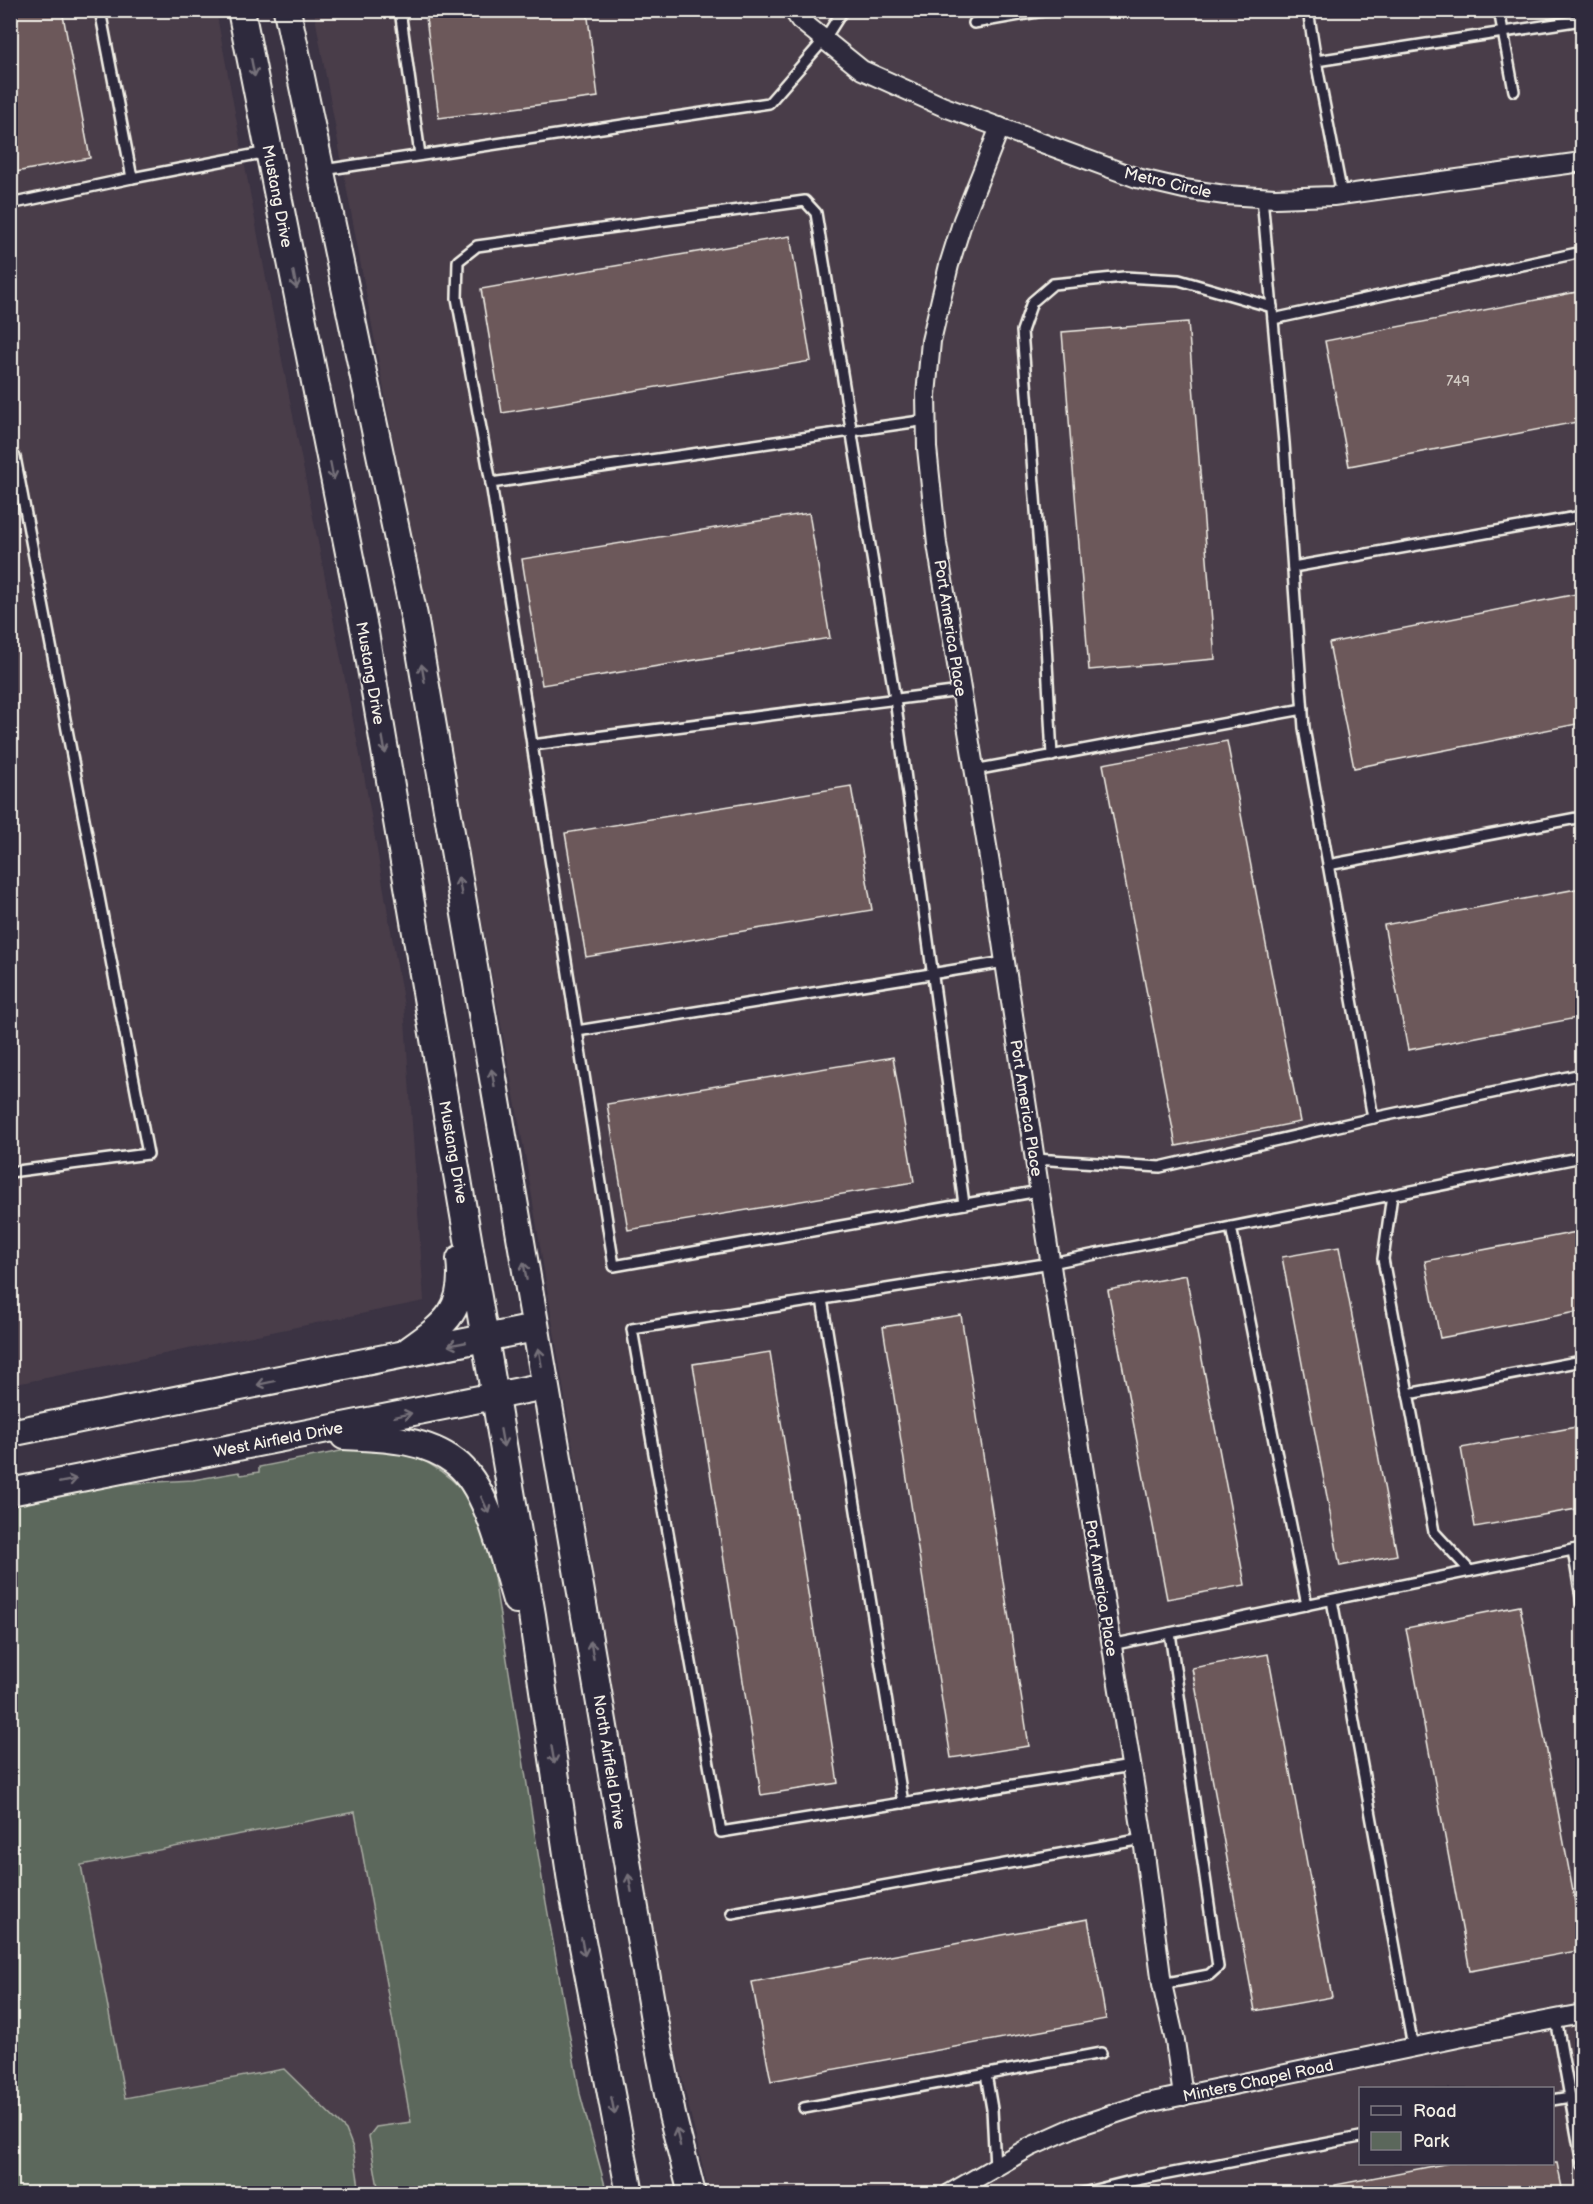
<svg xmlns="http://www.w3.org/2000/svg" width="1593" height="2204" viewBox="0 0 1593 2204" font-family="'Balsamiq Sans',sans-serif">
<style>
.built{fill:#4a3e4a;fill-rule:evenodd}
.green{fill:#5b675b;stroke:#a8aca2;stroke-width:1.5}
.building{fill:#6c585a;stroke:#f4f1e8;stroke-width:1.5}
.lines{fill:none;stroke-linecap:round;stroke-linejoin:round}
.lane-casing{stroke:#f4f1e8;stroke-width:14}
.street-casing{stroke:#f4f1e8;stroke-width:22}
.secondary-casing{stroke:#f4f1e8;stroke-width:30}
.lane{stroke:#2f2a3d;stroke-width:9}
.street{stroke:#2f2a3d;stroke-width:18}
.secondary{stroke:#2f2a3d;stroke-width:26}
.oneway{stroke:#747079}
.labels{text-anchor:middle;stroke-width:4.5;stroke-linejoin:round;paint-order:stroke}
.number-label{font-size:14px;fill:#d2cbc4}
.street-label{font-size:16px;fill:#f4f1e8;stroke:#2f2a3d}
</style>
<rect width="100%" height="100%" fill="#3b3343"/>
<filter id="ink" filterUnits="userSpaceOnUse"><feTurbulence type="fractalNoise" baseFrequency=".0167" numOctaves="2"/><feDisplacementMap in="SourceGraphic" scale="12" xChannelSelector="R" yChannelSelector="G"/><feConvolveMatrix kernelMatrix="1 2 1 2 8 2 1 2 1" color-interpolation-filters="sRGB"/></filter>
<g filter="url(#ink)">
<g class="built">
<path d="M11 11H216L266 279 365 781 404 1006 424 1301 11 1385Z"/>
<path d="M314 11H1582V2193H709L663 1997 526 1160ZM1360 2088H1552V2164H1360Z"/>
<path d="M313 1505 571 2193 11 2194V1554Z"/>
</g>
<path class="green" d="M361 1447C372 1448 383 1448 394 1450 426 1457 459 1480 476 1508 481 1515 483 1526 487 1534L544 1891 580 2094 607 2193H379L369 2136 376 2127 411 2122 355 1812 81 1865 125 2098 284 2069 346 2130 353 2148 360 2193 11 2194V1504L118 1484 193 1480 239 1472 241 1475 259 1472V1467Z"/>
<g class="building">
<path d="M10 10H62L90 158 10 173Z"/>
<path d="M425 10H587L598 97 439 118Z"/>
<path d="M790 236 811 361 502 413 481 289Z"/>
<path d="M1582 291V421L1349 466 1325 341Z"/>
<path d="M1188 322 1215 659 1089 670 1062 332Z"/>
<path d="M809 513 830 638 542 685 522 559Z"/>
<path d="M1582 593V723L1354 768 1329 643Z"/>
<path d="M1227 741 1300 1122 1176 1146 1103 764Z"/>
<path d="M851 786 872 910 586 957 565 833Z"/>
<path d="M1582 888V1017L1408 1050 1384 925Z"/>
<path d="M893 1057 914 1182 628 1230 607 1104Z"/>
<path d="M1582 1231V1311L1440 1338 1425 1261Z"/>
<path d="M1339 1247 1397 1555 1340 1566 1282 1257Z"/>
<path d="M1186 1275 1245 1585 1167 1599 1108 1290Z"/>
<path d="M961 1315 1029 1746 951 1758 883 1327Z"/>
<path d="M770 1352 838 1783 761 1795 693 1364Z"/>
<path d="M1582 1426V1508L1475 1527 1461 1448Z"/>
<path d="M1520 1606 1582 1940V1950L1470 1971 1406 1628Z"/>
<path d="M1268 1654 1332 1997 1255 2011 1192 1668Z"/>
<path d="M1088 1919 1106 2019 771 2081 752 1982Z"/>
<path d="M1449 2163H1557L1563 2193H1335V2185Z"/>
</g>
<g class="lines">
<g class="lane-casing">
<g id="lane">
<path d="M400 10 420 155"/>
<path d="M1308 10 1316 61"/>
<path d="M1499 10 1514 91"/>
<path d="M974 23 1049 10"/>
<path d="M323 170 769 103 824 40 843 10"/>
<path d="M132 178 268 152"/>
<path d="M1342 195 1316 61 1582 20"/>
<path d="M1262 197 1284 443 1304 728 1373 1118 1582 1074"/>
<path d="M10 204 132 178 100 10"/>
<path d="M1273 319 1582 252"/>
<path d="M927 420 491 483 614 1266 1039 1191"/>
<path d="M10 458 15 457 148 1154 10 1172"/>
<path d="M491 483 457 298 458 261 477 246 805 201 816 213 895 699 964 1204"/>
<path d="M1293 567 1582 516"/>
<path d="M532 745 961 691"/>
<path d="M1052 756 1045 625 1022 331 1032 302 1053 284 1124 277 1179 280 1272 307"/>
<path d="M974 770 1303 709"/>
<path d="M1328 865 1582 817"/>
<path d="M577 1031 1005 962"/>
<path d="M1035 1159 1160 1167 1373 1118"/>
<path d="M1392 1195 1383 1259 1434 1532 1470 1571"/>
<path d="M1231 1227 1307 1605"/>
<path d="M822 1299 903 1803"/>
<path d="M1408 1394 1582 1361"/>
<path d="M1573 1550 1582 1603"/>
<path d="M1332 1600 1413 2047"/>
<path d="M1111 1645 1582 1548"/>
<path d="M1131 1766 721 1832 632 1329 1051 1263 1582 1157"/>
<path d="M732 1913 1143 1839"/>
<path d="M1162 1984 1209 1975 1218 1967 1170 1633"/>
<path d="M1556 2019 1582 2164"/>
<path d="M986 2074 992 2109 995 2167"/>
<path d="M1552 2100 1570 2097"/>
<path d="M804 2108 1101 2053"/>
<path d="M1079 2194 1131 2181 1360 2137"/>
</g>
</g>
<g class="street-casing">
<g id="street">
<path d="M793 10 800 20 862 70 942 106 1137 178 1184 189 1225 195 1275 198 1333 196 1582 162"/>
<path d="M1000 127 963 220 949 265 931 341 926 395 927 448 937 544 992 876 1054 1286 1143 1839 1162 1984 1175 2041 1183 2096"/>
<path d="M949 2194 1030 2147 1075 2127 1147 2103 1477 2034 1582 2014"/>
</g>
</g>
<g class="secondary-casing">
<g id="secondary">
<path d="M241 10 365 633 532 1615 572 1888 630 2194"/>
<path d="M287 10 414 616 657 2037 672 2115 692 2194"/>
<path d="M409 1350C447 1323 466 1309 460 1259"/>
<path d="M10 1433 535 1328"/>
<path d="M344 1436C381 1438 424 1438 455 1462 488 1486 504 1562 516 1600"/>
<path d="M10 1492 545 1386"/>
</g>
</g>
<use href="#lane" class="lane"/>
<use href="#street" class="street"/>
<use href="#secondary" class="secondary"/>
</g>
<defs><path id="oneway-shaft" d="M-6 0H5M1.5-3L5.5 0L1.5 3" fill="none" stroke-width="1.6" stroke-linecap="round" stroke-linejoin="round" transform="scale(1.5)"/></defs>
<g class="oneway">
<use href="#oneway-shaft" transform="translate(253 68) rotate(79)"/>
<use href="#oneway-shaft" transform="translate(295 280) rotate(79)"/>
<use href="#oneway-shaft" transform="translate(332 471) rotate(79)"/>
<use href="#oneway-shaft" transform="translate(423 673) rotate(-100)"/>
<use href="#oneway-shaft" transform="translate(384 745) rotate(80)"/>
<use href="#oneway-shaft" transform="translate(460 886) rotate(-100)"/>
<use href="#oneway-shaft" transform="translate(493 1078) rotate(-100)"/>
<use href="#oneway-shaft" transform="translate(525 1271) rotate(-100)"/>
<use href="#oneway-shaft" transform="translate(457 1344) rotate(169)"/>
<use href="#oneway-shaft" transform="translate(540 1357) rotate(-100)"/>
<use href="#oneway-shaft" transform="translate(266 1383) rotate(168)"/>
<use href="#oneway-shaft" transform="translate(403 1415) rotate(-12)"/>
<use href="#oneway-shaft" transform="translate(502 1438) rotate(80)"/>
<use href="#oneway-shaft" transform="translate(68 1481) rotate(-11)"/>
<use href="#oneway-shaft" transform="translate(485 1505) rotate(65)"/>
<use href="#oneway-shaft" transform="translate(592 1650) rotate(-100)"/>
<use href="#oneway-shaft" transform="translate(553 1755) rotate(80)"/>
<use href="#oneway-shaft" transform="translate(630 1883) rotate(-100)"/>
<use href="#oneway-shaft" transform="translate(583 1947) rotate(79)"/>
<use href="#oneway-shaft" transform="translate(613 2106) rotate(79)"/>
<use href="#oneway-shaft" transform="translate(678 2137) rotate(-104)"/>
</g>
</g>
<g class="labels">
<g class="number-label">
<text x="1458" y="386">749</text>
</g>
<g class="street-label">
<text transform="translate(1168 182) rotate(13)" y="6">Metro Circle</text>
<text transform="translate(278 196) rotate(79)" y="6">Mustang Drive</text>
<text transform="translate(951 628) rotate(81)" y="6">Port America Place</text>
<text transform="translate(371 673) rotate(80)" y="6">Mustang Drive</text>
<text transform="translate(1027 1108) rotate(81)" y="6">Port America Place</text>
<text transform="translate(454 1152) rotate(80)" y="6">Mustang Drive</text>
<text transform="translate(278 1439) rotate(-11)" y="6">West Airfield Drive</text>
<text transform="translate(1102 1588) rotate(81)" y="6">Port America Place</text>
<text transform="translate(610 1762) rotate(81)" y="6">North Airfield Drive</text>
<text transform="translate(1258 2080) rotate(-12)" y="6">Minters Chapel Road</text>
</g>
</g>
<rect width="1593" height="2204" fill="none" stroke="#2f2a3d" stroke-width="36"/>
<rect x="18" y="18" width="1557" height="2168" fill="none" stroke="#f4f1e8" stroke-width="2" filter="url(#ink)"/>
<rect x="1359" y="2087" width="195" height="78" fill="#2f2a3d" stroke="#7e7a81" stroke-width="1.5"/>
<rect x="1371" y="2106" width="30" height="9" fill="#2f2a3d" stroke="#7e7a81" stroke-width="1.5"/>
<text x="1413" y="2117" font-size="18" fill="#f4f1e8">Road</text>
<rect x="1371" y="2132" width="30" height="18" fill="#5b675b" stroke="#7e7a81" stroke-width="1.5"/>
<text x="1413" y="2147" font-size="18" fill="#f4f1e8">Park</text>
</svg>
